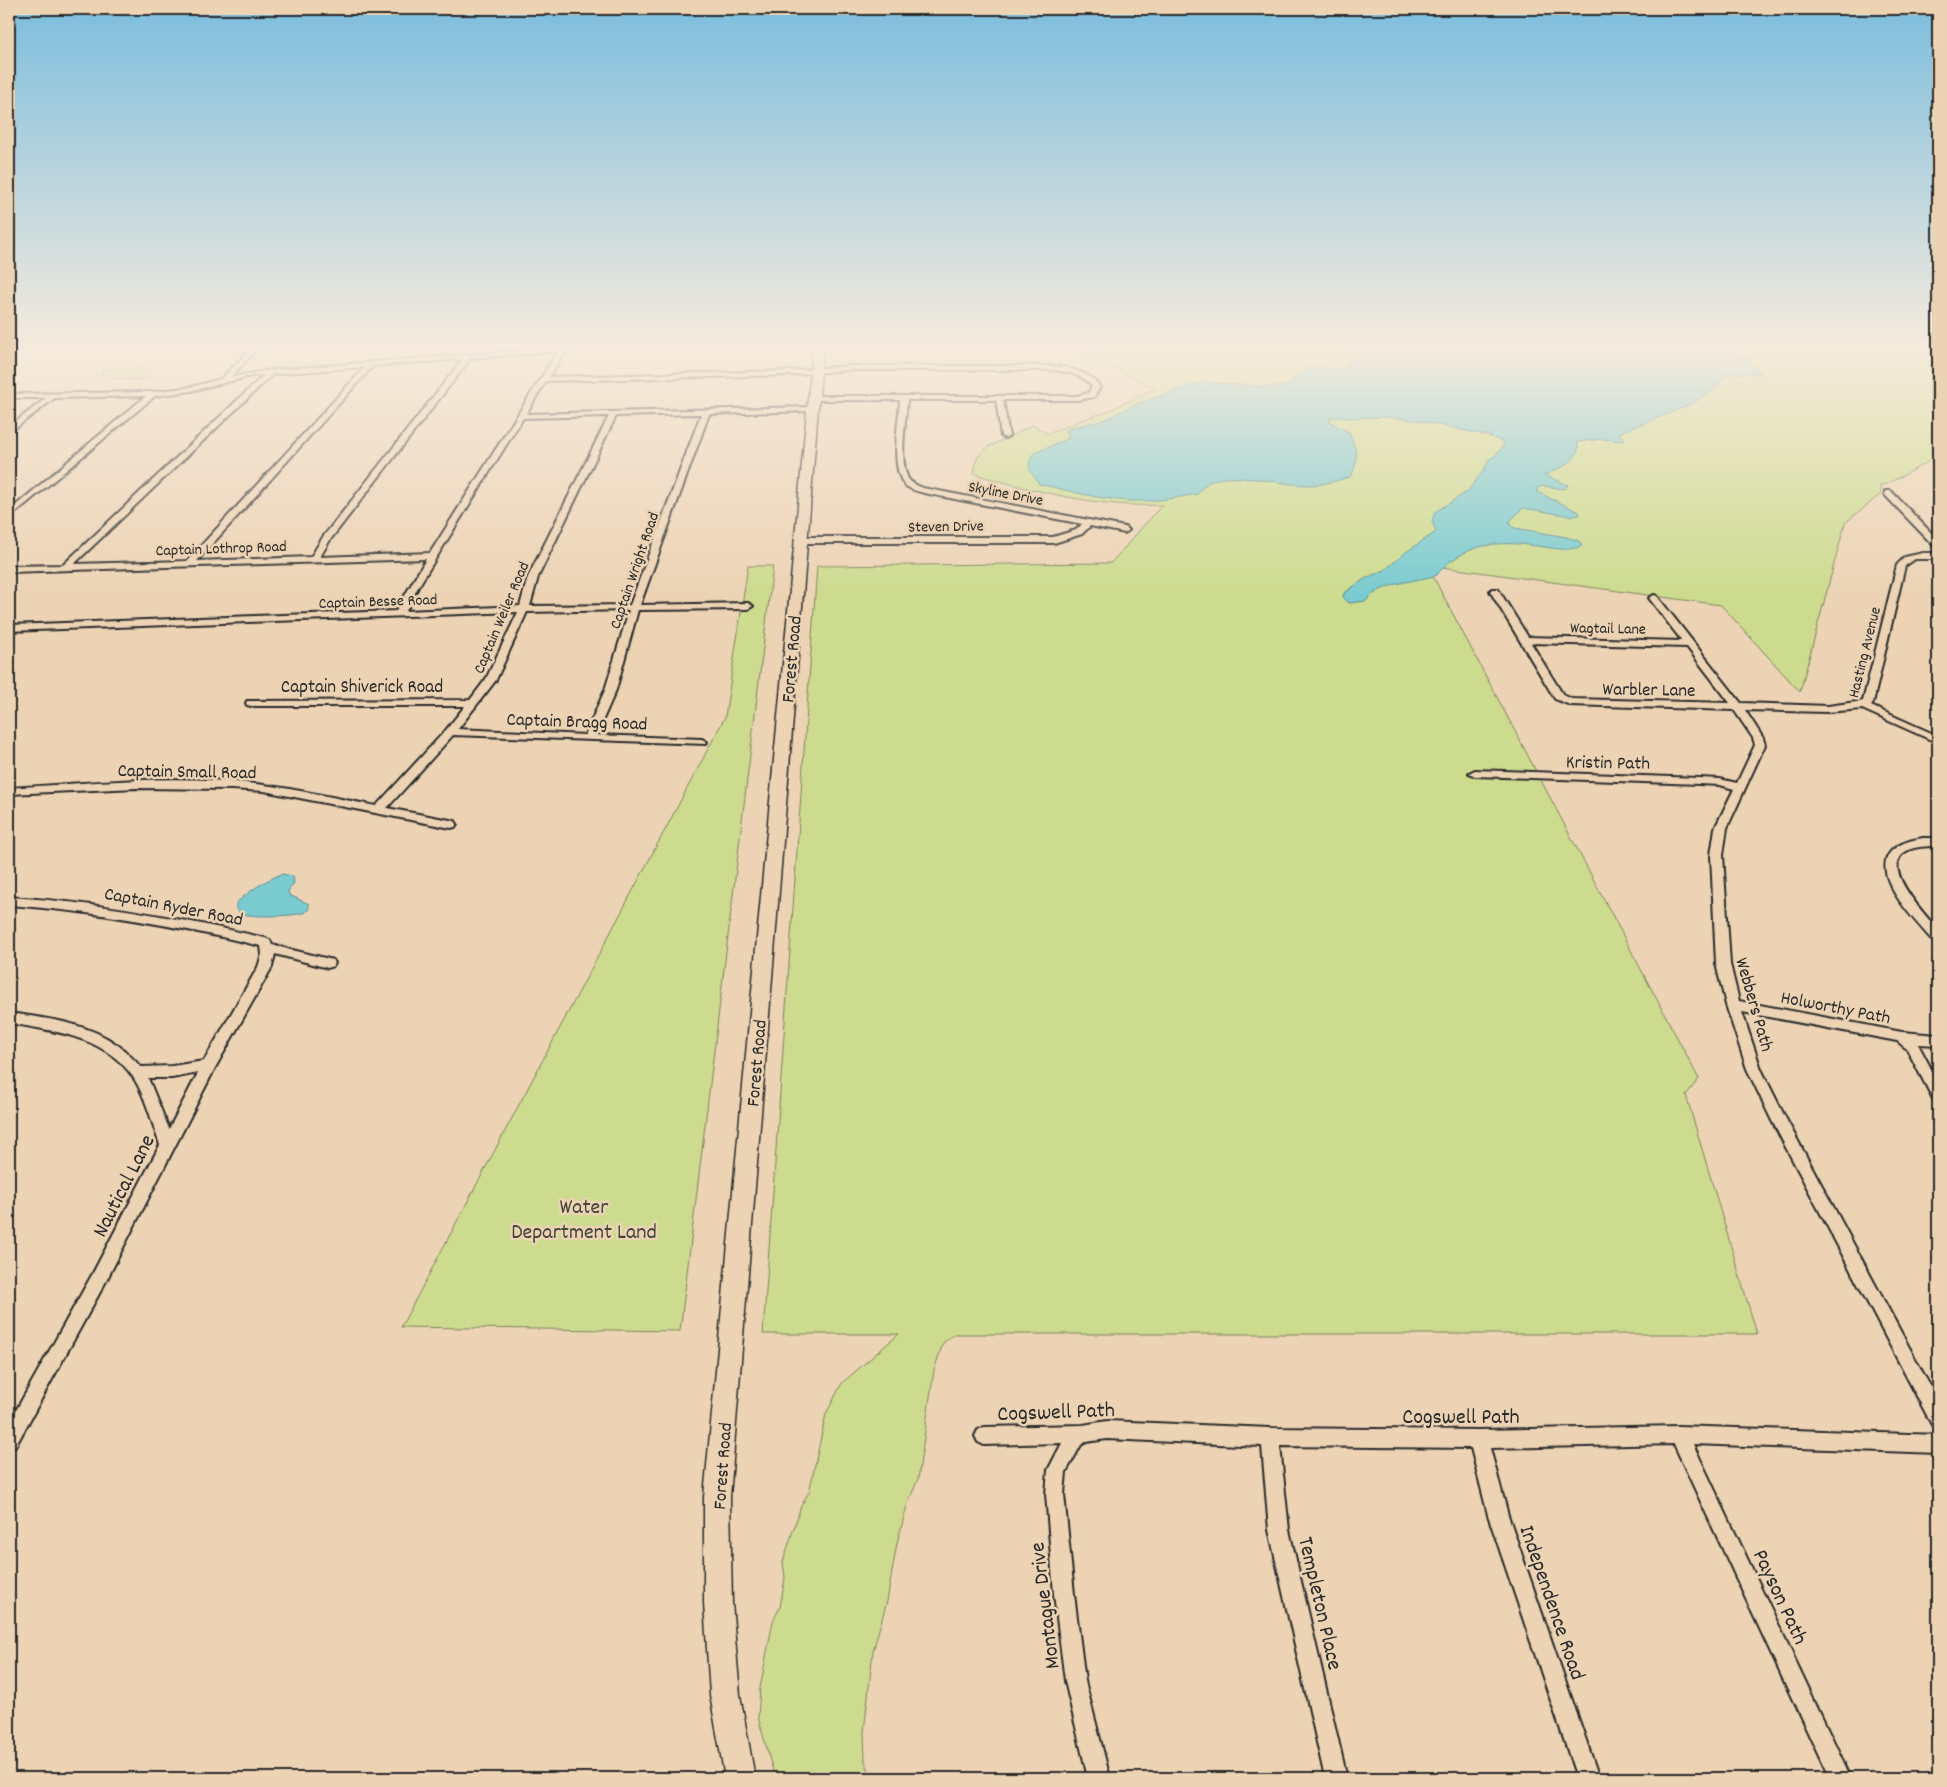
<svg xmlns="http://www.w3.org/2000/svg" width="1947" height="1787" viewBox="0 0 1947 1787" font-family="Dekko,sans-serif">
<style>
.green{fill:#ccdb8e;stroke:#7c835c}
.water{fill:#79cbd0;stroke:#5a8b8e}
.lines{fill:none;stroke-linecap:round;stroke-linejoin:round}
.street-casing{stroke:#2b2b2b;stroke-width:4}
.secondary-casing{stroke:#2b2b2b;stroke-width:3}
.street{fill:#ecd3b4;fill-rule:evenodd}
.secondary{fill:#ecd3b4;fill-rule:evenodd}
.labels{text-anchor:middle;stroke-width:5;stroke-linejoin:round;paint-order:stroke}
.far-street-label{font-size:16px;fill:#2b2b2b;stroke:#ecd3b4}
.street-label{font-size:19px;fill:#2b2b2b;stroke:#ecd3b4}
.near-street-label{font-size:22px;fill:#2b2b2b;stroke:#ecd3b4}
.near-park-label{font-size:22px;fill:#43453a;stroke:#ecd3b4}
</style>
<rect width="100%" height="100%" fill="#ecd3b4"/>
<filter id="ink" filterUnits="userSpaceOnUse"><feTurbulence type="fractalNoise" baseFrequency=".02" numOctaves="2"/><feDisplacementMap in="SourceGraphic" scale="10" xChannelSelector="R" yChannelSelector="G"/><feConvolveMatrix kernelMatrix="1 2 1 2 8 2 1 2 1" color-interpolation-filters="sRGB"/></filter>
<g filter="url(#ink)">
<g class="green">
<path d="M1104 347H1938V458C1918 465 1901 479 1880 486L1881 494 1845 523 1800 692 1721 605 1427 565 1699 1079 1686 1095 1757 1334H954L943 1343 934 1370 918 1479 908 1503 897 1543 887 1601 873 1651 864 1732 865 1761 872 1778H775L758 1717 760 1688 773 1621 780 1607 785 1578 783 1562 801 1506 809 1492 826 1414 842 1383 899 1334H763L817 566 1111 563 1162 505C1099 508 1035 491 974 474L977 458 988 447 1033 425 1048 434 1090 417 1104 413 1155 388 1085 354Z"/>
<path d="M110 369H139L148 373 149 378 145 380 112 378V376L101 373 104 370Z"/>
<path d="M748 566H773L680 1331 401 1327 725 717Z"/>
</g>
<g class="water">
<path d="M1354 347H1733L1737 352 1734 355 1735 357 1748 358 1750 363 1763 374 1728 373C1709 405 1650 419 1618 433L1624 438V441L1602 439 1577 442C1584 460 1558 469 1544 475L1568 485 1565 489 1542 486 1537 488V492L1579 512 1580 515 1571 516 1523 508 1509 522 1511 526 1515 528 1566 537 1579 541 1582 546C1568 551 1558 549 1544 547 1515 543 1491 540 1464 553 1453 559 1444 565 1437 575 1415 582 1381 582 1366 601L1349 603 1343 597 1344 593 1366 578 1385 570 1406 552 1436 532 1432 521 1435 512 1467 492 1484 470 1489 459 1495 456 1504 445 1503 442 1489 436 1416 420 1384 417 1353 418 1331 417 1329 419 1332 423 1349 432C1356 449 1361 460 1350 477 1336 481 1322 485 1308 485 1284 486 1222 468 1205 485 1202 487 1200 491 1198 494 1179 497 1160 501 1141 501 1107 502 1071 491 1039 484 1031 471 1025 470 1033 454L1067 439 1069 436 1066 430 1069 428 1102 421 1137 404 1201 382 1264 387 1286 386C1293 381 1296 374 1304 370 1315 364 1332 371 1344 368L1354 356Z"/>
<path d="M282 874 293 876 294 883 288 891 289 895 309 904C309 907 309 909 307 911 300 917 251 917 243 914 240 913 239 911 236 909V903C250 891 265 880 282 874Z"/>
</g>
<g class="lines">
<g class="street-casing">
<g id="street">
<path d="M253 347H259L231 377 271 370 566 347H590L565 351 549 377 792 371 847 366H1049C1067 367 1090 371 1100 387L1094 397 1077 400H1003L1009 436 1005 438 1001 436 996 400H907C906 420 898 463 909 480 913 484 918 486 923 488L1125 527 1129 530 1125 533 1090 526 1082 534 1054 543H801L797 540 801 537H1053L1076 530 1082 524 924 493C918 491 911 490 906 486 889 470 899 421 900 400H814L810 398 814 396H1077L1088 393 1092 387C1084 374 1064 371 1049 370H847L792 375 546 381 526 414 812 407 816 409 812 411 709 414 640 605 748 603 753 606 748 609 638 610 616 690 596 735 702 739 707 742 706 744 453 735 387 808 455 821 457 824 455 827 451 828 264 791 232 789 136 788 9 794V788C93 783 180 773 264 785 302 790 339 799 376 806L446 730 465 706H251L247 705 246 703 247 701 470 700 486 679 518 612 9 631V625L396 611 426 559 9 572V566L63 565 264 375 251 376 191 391 155 396 9 518V511L146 396 55 398 9 433V427L46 398H9V394L153 392 191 387 221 379ZM558 351 430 553 320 557 330 540 471 358ZM463 359 323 537 311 557 197 561 373 366ZM365 367 187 561 74 564 273 374ZM701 414 630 605 530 606 538 577 616 416ZM609 416 528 577 520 606 406 611 418 587 523 418ZM629 610 605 690 585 735 458 729 496 680 527 612Z"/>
<path d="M1885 491H1891L1938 540V548L1935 547 1885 495Z"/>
<path d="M1923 553H1938V559H1915L1905 566 1873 703 1871 706 1938 736V743L1862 709 1828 712 1745 710 1763 738 1765 745 1727 828 1723 855 1730 964 1739 1001 1902 1032 1938 1035V1045L1918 1044 1938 1082V1101L1933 1099 1907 1049 1897 1041 1742 1012 1761 1069 1785 1117 1938 1401V1428L1932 1425 1771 1119 1747 1069 1726 1005 1716 964 1711 855 1715 828 1734 789 1720 785 1699 784 1475 776 1469 773 1475 770 1699 778 1720 779 1737 783 1755 745 1753 738 1734 710 1570 705 1555 699 1490 591 1492 589H1498L1528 637 1682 641 1649 598 1654 595 1657 596 1741 703 1828 706 1863 701 1897 565 1905 557ZM1531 643 1687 647 1730 703 1572 699 1563 695Z"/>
<path d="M1923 838H1938V846C1860 844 1914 902 1938 930V943L1933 941C1907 911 1846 850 1923 838Z"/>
<path d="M9 897C96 902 180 918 265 938L270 940 272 945 333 960 335 963 333 966 328 968 275 954 272 967 215 1068 105 1283 15 1447 9 1450V1423L93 1273 160 1145C152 1123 146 1097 133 1077 105 1036 53 1031 9 1023V1013C45 1018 89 1023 119 1046 127 1052 134 1060 141 1067L172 1066 204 1061 258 967 262 954 261 946C177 926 94 911 9 905ZM198 1073 169 1129 148 1078H172Z"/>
<path d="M1107 1421 1270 1428 1478 1430 1679 1426 1938 1435V1453L1693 1444 1851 1778H1829L1674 1444 1490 1448 1508 1515 1599 1778H1577L1488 1515 1471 1448 1280 1446 1289 1530 1347 1778H1325L1269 1530 1262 1446 1107 1439 1086 1442 1081 1445 1066 1472 1064 1494 1074 1594 1085 1681 1110 1778H1088L1065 1681 1054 1594 1046 1494 1048 1470 1062 1443 984 1445 978 1442 975 1436 978 1430 984 1427 1083 1425Z"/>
</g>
</g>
<g class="secondary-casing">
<path id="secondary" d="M813 347H823L730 1497 732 1603 740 1695 755 1778H725L710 1695 704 1603V1497Z"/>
</g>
<use href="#street" class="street"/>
<use href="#secondary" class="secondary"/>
</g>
</g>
<linearGradient id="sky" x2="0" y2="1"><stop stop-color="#7bbdde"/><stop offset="0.58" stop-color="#f6ebdd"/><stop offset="1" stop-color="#f6ebdd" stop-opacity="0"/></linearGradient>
<rect width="1947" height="597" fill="url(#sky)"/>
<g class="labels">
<g class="far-street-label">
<text transform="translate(1006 492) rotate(11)" y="6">Skyline Drive</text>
<text transform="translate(946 525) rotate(-1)" y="6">Steven Drive</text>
<text transform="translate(221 547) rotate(-2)" y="6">Captain Lothrop Road</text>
<text transform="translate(633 570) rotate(-71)" y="6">Captain Wright Road</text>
<text transform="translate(378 600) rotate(-2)" y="6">Captain Besse Road</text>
<text transform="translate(500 617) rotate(-67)" y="6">Captain Weiler Road</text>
<text transform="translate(1608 627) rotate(1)" y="6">Wagtail Lane</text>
<text transform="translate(1863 652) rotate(-76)" y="6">Hasting Avenue</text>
</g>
<g class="street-label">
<text transform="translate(790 659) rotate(-85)" y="7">Forest Road</text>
<text x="362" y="692">Captain Shiverick Road</text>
<text transform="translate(1649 688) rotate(1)" y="7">Warbler Lane</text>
<text transform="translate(577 720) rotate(2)" y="7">Captain Bragg Road</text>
<text transform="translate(1608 761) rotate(1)" y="7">Kristin Path</text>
<text transform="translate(187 770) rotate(1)" y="7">Captain Small Road</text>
<text transform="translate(174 905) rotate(11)" y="7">Captain Ryder Road</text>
<text transform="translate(1756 1004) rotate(74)" y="7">Webbers Path</text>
<text transform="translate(1836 1006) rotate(11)" y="7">Holworthy Path</text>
<text transform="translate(755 1063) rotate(-85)" y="7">Forest Road</text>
<text transform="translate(721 1466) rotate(-86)" y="7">Forest Road</text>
</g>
<g class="near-street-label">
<text transform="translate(122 1185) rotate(-63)" y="8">Nautical Lane</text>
<text transform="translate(1056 1410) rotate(-2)" y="8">Cogswell Path</text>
<text x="1461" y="1423">Cogswell Path</text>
<text transform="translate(1782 1596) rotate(65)" y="8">Payson Path</text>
<text transform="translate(1554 1602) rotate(71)" y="8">Independence Road</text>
<text transform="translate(1322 1603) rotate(77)" y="8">Templeton Place</text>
<text transform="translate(1043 1606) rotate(-97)" y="8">Montague Drive</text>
</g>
<g class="near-park-label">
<text x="584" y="1213">Water<tspan x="584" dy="25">Department Land</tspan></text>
</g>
</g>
<rect width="1947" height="1787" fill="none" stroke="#ecd3b4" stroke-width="30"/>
<rect x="15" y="15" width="1917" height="1757" fill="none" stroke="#2b2b2b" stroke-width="2" filter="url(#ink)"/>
</svg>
